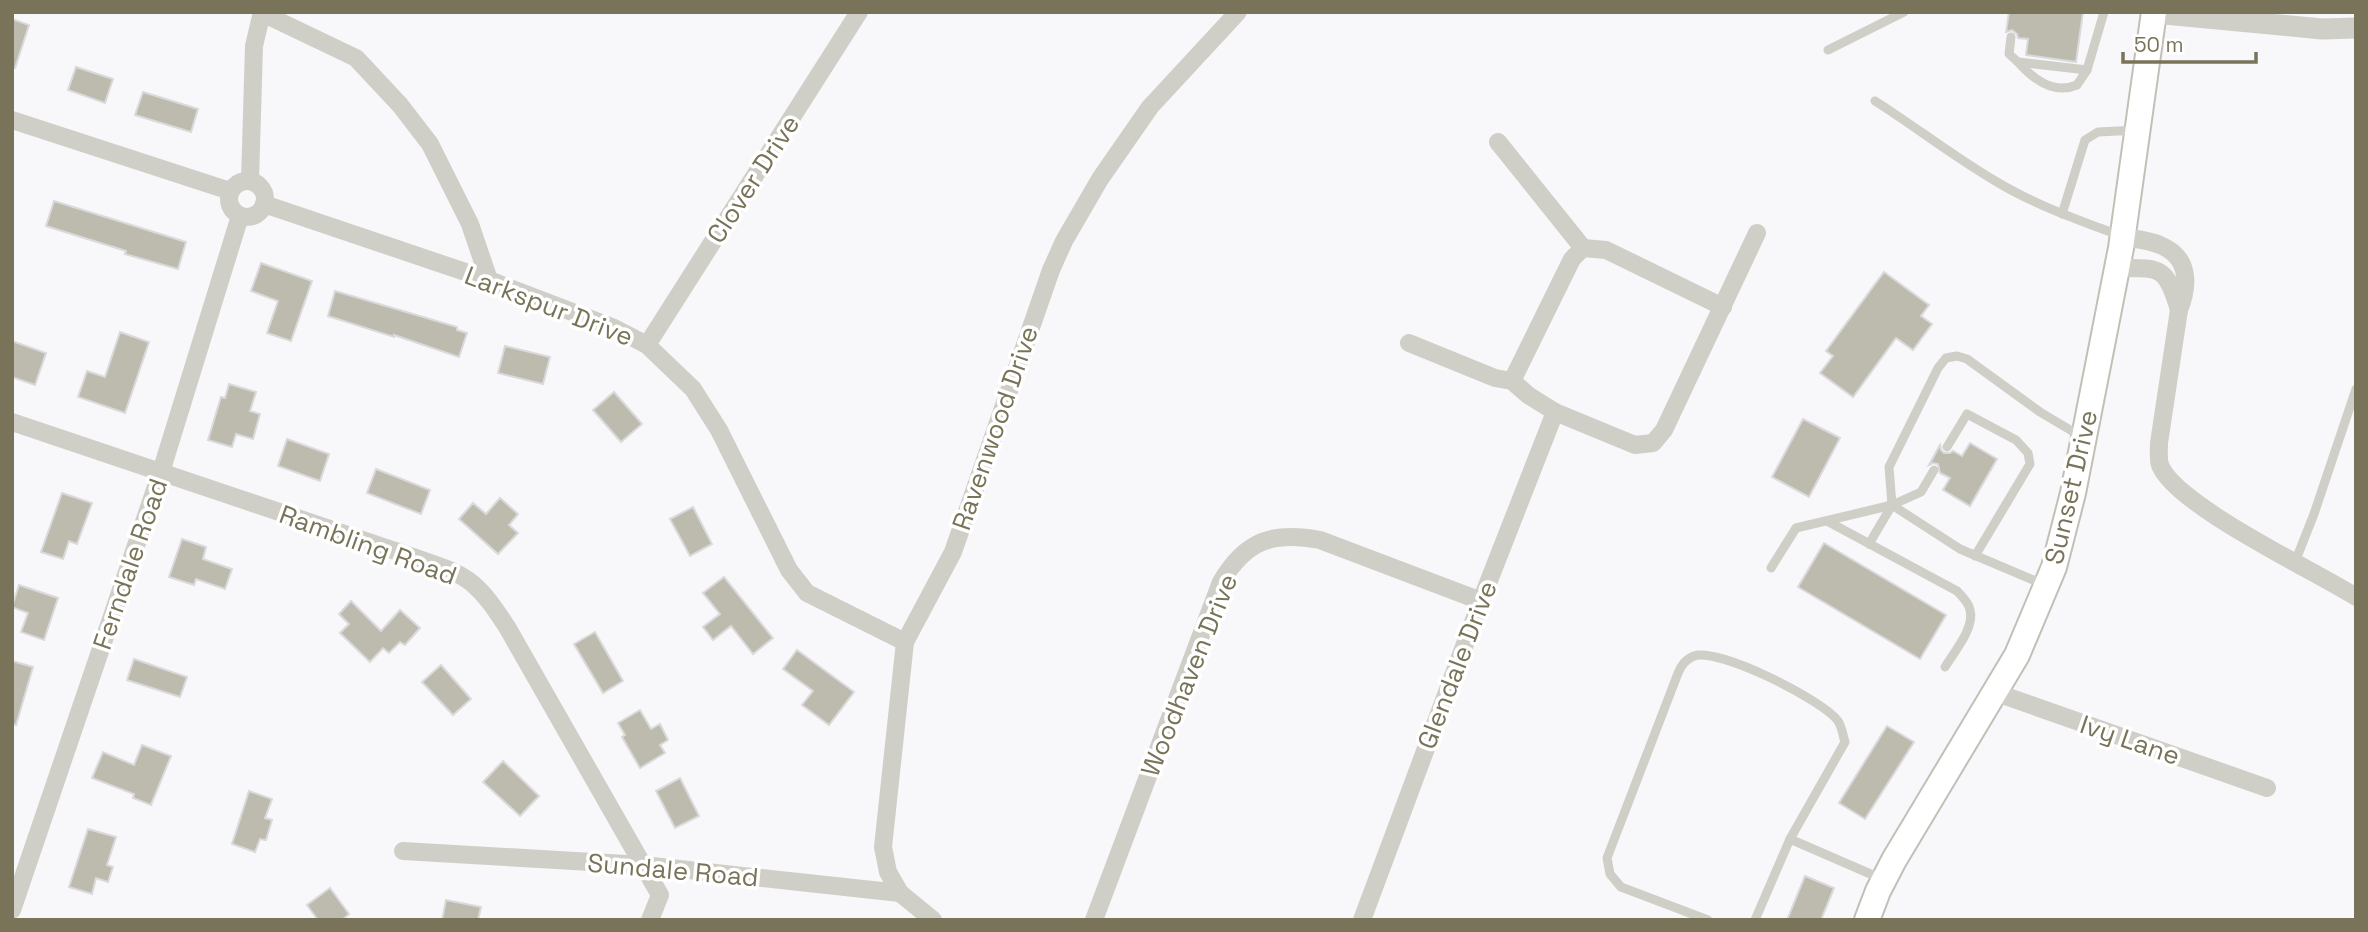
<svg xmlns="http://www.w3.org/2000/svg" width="2368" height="932" viewBox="0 0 2368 932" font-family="'Space Grotesk',sans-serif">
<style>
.building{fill:#bdbbad;stroke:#dad9dc;stroke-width:2}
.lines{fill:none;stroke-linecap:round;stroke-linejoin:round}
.secondary-casing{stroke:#c2c0b6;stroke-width:28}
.service{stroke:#cfcec7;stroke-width:9}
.minor{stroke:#cfcec7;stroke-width:18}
.tertiary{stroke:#cfcec7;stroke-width:21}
.secondary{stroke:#fff;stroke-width:24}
.labels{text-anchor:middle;stroke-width:7;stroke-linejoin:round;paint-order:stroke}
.street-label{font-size:26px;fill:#797459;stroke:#fff}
</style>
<rect width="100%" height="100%" fill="#f8f7fa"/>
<g class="building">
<path d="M2009 12H2083L2076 62 2026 55 2028 39 2018 38 2017 34 2012 30 2006 32Z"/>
<path d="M12 19 29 25 15 68H12Z"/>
<path d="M76 67 113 79 105 103 68 90Z"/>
<path d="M143 92 198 109 191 132 135 115Z"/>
<path d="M54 201 186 242 178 269 125 254 126 251 46 226Z"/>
<path d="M261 263 312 281 291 341 267 333 278 301 251 291Z"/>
<path d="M1884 272 1929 305 1921 316 1932 324 1913 350 1896 338 1853 397 1820 373 1833 356 1826 351Z"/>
<path d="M335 291 457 327V330L467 333 459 357 394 335V337L328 316Z"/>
<path d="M120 332 149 342 125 413 78 397 87 371 105 377Z"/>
<path d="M12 341 46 353 35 385 12 377Z"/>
<path d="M505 346 550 357 543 384 498 373Z"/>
<path d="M229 384 256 392 250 411 260 414 253 439 236 434 232 447 208 440 221 397 225 398Z"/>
<path d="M614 392 642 424 621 442 593 410Z"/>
<path d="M1803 419 1840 438 1809 497 1772 477Z"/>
<path d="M287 439 329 454 320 481 278 466Z"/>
<path d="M1970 443 1997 459 1970 506 1943 490 1950 478 1940 473 1938 464 1933 463 1929 465 1940 445 1941 450 1944 453H1950L1953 451 1962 456Z"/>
<path d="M376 469 430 490 421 514 367 493Z"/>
<path d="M62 493 92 503 77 544 69 541 63 559 41 552Z"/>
<path d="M500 498 518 514 509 525 518 533 498 554 459 519 473 503 486 514Z"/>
<path d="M693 507 712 544 690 556 670 519Z"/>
<path d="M182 539 206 547 203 559 232 569 225 589 196 579 194 585 169 577Z"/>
<path d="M1824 543 1946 615 1920 659 1798 587Z"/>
<path d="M724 577 773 638 753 654 731 626 713 640 703 627 720 614 703 593Z"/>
<path d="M19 585 58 598 44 640 21 632 28 613 12 607Z"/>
<path d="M351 601 381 631 400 610 420 628 405 645 400 642 389 653 383 648 370 662 340 633 349 624 339 614Z"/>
<path d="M595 632 623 681 603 693 574 644Z"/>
<path d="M797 650 854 692 829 725 802 705 813 691 783 669Z"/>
<path d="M134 659 187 677 180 697 127 680Z"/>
<path d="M12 661 33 667 16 725 12 724Z"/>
<path d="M441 665 471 699 453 715 422 682Z"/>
<path d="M640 710 651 729 660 724 668 740 660 745 665 753 640 768 622 737 625 735 618 723Z"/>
<path d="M1887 726 1914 742 1865 819 1839 803Z"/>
<path d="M142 745 171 756 151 805 133 798 134 794 92 778 103 752 134 765Z"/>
<path d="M503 761 539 796 520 816 483 782Z"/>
<path d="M680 778 699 816 675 828 656 791Z"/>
<path d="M249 791 272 799 265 818 272 820 266 840 260 839 255 852 232 844Z"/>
<path d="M88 829 116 837 107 865 113 867 108 882 96 878 92 894 69 887Z"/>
<path d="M1805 876 1834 888 1821 920H1787Z"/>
<path d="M330 888 349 914 342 920H318L307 905Z"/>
<path d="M446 900 481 907 478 920H442Z"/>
</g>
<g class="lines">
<g class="secondary-casing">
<path id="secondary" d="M1867 920 1878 891 1894 860 2017 655 2054 567 2073 493 2121 248 2154 12"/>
</g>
<g class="service">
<path d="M2011 37 2009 54 2018 62 2087 70 2104 12"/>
<path d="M1828 50 1904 12"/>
<path d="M2018 62C2033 79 2053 95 2077 85L2087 70"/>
<path d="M1875 101C1916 127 1954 157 1997 182 2035 205 2079 220 2121 236"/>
<path d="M2062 214 2085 140 2098 132 2137 130"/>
<path d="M1947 447 1967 414 2016 440 2028 453 2030 464 1975 556"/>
<path d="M1892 505 1960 549 2045 585"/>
<path d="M1827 521 1957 591C1962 596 1969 603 1970 610 1975 628 1954 652 1945 667"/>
<path d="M1869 544 1892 505 1889 467 1938 368 1946 358 1957 356 1967 359 2040 412 2082 437"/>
<path d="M2295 562 2314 514 2356 389"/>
<path d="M1771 568 1796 528 1892 505 1921 492 1934 470"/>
<path d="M1790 839 1882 879"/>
<path d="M1708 920 1621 887 1610 874 1607 858 1675 681C1679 670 1682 661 1694 656 1718 647 1823 700 1838 721 1842 727 1843 736 1845 742L1790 839 1755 920"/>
</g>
<g class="minor">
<path d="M262 13 356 58 400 105 430 144 470 224 489 280"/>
<path d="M12 120 230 191"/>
<path d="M1498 142 1583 248"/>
<circle cx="247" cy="199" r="18"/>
<path d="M250 181 254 46 262 12"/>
<path d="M264 204 489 280 614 328 647 345 693 389 719 430 789 570 807 593 905 642"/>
<path d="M2123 237C2135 239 2149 240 2160 245 2190 257 2189 285 2179 310L2159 443C2159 450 2158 459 2160 465 2175 505 2315 571 2356 597"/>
<path d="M2117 268C2160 268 2166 265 2179 310"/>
<path d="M1409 343 1495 378 1512 381 1528 395 1555 412 1618 438 1635 445 1653 443 1664 430 1757 233"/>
<path d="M647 345 859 12"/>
<path d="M1512 381 1572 259 1583 248 1606 250 1723 307"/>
<path d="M12 422 413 557C432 564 457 570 473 584 487 596 497 612 507 627L660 895 650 920"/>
<path d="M1994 692 2267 788"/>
<path d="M403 851 643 865 900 893 933 920"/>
<path d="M900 893 888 872 883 847 905 642 953 552 1051 270 1064 241 1100 179 1150 107 1238 12"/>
<path d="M12 910 161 472 240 216"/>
<path d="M1094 920 1221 582C1246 540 1273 531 1320 540L1481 601"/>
<path d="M1362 920 1481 601 1555 412"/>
</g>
<path class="tertiary" d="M2154 13 2322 29 2356 28"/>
<use href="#secondary" class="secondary"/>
</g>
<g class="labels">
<g class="street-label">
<text transform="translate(753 179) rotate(-57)" y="9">Clover Drive</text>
<text transform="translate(549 306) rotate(21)" y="9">Larkspur Drive</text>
<text transform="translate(995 428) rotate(-71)" y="9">Ravenwood Drive</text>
<text transform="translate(2071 487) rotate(-77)" y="9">Sunset Drive</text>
<text transform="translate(368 545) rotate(20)" y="9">Rambling Road</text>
<text transform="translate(130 564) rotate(-71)" y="9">Ferndale Road</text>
<text transform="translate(1457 665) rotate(-69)" y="9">Glendale Drive</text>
<text transform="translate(1189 675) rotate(-68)" y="9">Woodhaven Drive</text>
<text transform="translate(2130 740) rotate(19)" y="9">Ivy Lane</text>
<text transform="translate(673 870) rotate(5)" y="9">Sundale Road</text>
</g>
</g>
<rect width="2368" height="932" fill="none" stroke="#797459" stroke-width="28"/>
<path d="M2123 52v10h133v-10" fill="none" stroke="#797459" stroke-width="3.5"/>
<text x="2134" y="52" font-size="21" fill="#797459" stroke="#ffffff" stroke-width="5" paint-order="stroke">50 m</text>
</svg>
